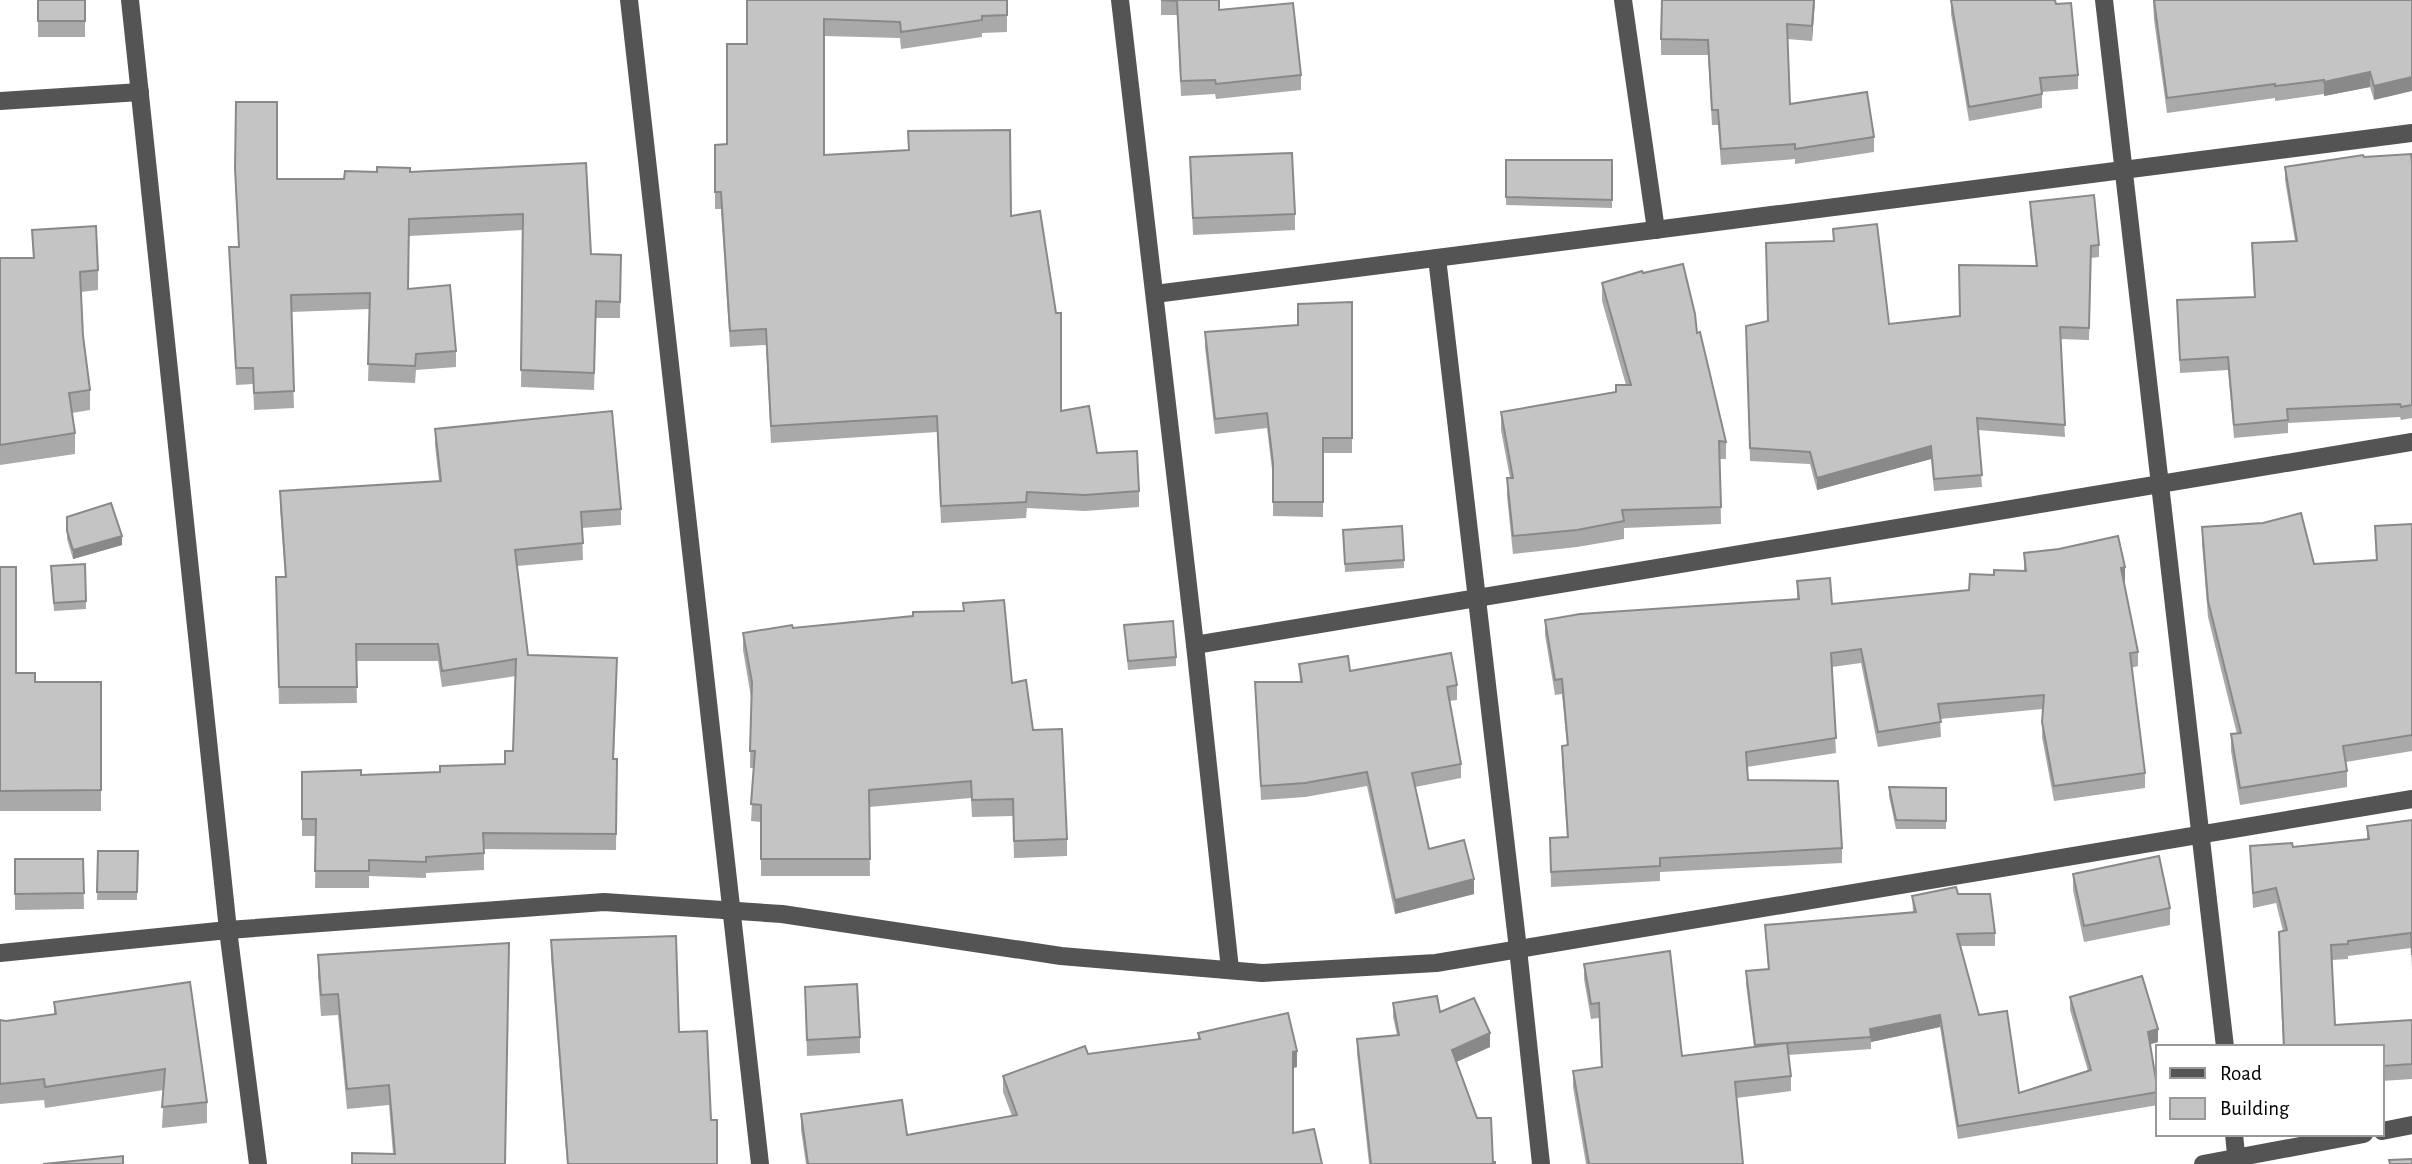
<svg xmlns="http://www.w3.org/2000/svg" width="2412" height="1164" viewBox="0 0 2412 1164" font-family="'Alegreya Sans',sans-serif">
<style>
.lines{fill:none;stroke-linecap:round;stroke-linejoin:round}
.minor{stroke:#545454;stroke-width:18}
.wall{fill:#a9a9a9}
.shaded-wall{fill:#898989}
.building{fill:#c4c4c4;stroke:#898989;stroke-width:2}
</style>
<rect width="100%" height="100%" fill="#fff"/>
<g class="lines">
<g class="minor">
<path d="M130 0 228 930 604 902 782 914 1061 956 1262 973 1436 963 2412 799"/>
<path d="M629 0 760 1164"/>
<path d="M1120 0 1195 645 1230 969"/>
<path d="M1623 0 1656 230"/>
<path d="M2104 0 2225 1047"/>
<path d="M0 101 140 92"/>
<path d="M1437 258 1518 949 1541 1164"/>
<path d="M1155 294 2412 133"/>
<path d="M1195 645 2412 442"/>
<path d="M0 953 228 930 258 1164"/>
<path d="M2382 1131 2412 1125"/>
<path d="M2234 1134 2237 1164"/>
<path d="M2203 1164 2364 1134"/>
</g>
</g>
<g class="wall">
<rect x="38" y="0" width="47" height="37"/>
<path d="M747 0 1007 15V32L982 33V37L901 49 900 38 824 36V155L1011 216 1061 411 1097 453 1139 491V507L1085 511 1027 508 1026 518 941 523 937 432 771 443 766 345 730 347 721 209H715V145L727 144 747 44Z"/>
<path d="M1161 0H1219V10L1301 75V90L1216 99 1215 94 1181 96 1177 15H1161Z"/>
<path d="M1815 0 1812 41 1787 39 1790 104 1874 137V152L1795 164V159L1721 165 1718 125H1712L1708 55H1661V39Z"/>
<path d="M1951 0 2078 75V89L2042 92V108L1969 121 1951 14Z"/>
<path d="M2153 0H2412L2374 100 2370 87 2324 96V94L2275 101V98L2167 113 2154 20Z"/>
<path d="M236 102 277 179H344L410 172 586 163 591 254 621 255 620 318H596L594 390 521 387 523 230 409 236 408 289 456 351V367L416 370 415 383 368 381 370 309 291 312 294 408 254 410 253 384 236 385 229 247H239L235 185Z"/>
<path d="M1190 157 1295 214V230L1193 235Z"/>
<path d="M2364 157 2412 163V418L2401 420 2400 417 2288 423V433L2234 438 2228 370 2180 373 2177 300 2254 297 2252 243 2295 241 2285 180V167Z"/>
<path d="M1506 160H1612V208L1506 205Z"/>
<path d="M2030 202 2099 245V257L2091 258 2089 340 2060 339 2065 437 1978 430 1982 487 1934 491 1931 459 1817 490 1810 464 1750 461 1746 326 1767 321 1833 241V229L1889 324 1960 316 2036 266 2030 214Z"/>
<path d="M32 230 98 270V290L81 292 83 336 90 390V410L72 413 75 433V454L0 465V258H33Z"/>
<path d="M1643 273 1697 333 1726 442V459H1720L1721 524 1624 528V539L1577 547 1513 554 1507 496V478H1510L1501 430V412L1616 392 1626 385 1602 301V283Z"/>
<path d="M1352 302V453H1323V517L1273 516V478L1267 428 1215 434 1205 347V332L1298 325Z"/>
<path d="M435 429 621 509V525L582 528 583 560 517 566 528 655 617 675 614 759H617L616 850 484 849V870L426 873V878L369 876V888H315L316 836H302V772L361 775 440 772 505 764 513 751 516 676 442 687 438 661H356L357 703 279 704 276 593 285 577 280 507V491L439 481 435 445Z"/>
<path d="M67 517 122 545 73 559 67 539Z"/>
<path d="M2412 524V751L2346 762 2347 771V787L2240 805 2231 751V734H2237L2208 617 2202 543V527L2314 564 2376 560 2375 526Z"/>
<path d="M1343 530 1404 560V568L1345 572Z"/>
<path d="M2024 553 2125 582H2124L2138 652V666L2131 668 2145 773V788L2054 801 2042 737 2043 709 1940 719 1941 737 1878 747 1861 663 1832 667 1836 753 1747 767 1748 780 1842 848V863L1660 872V881L1551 887 1550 838 1567 837 1562 761V746H1567L1562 694 1555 695 1545 635V620L1797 599V581L1832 604 1969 590 1994 575 2024 571Z"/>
<path d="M85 564 86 609 54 611 51 575Z"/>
<path d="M0 567 16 673 35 682H101V811H0Z"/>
<path d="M1124 625 1176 657V666L1128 670Z"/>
<path d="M793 628 1012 683 1033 730 1067 839V856L1014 858 1013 816 972 817 971 798 869 807 870 876H761V822L751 821 754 768H750L751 697 743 650V633Z"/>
<path d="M1299 664 1457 685V700L1449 701 1461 764V778L1415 787 1429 849 1474 894 1395 914 1367 786 1305 797 1261 800 1255 682H1300Z"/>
<path d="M1889 787 1946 788V829H1896L1889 796Z"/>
<path d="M2412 820V970L2411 948 2348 956V959L2332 960 2335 1025 2412 1020V1079L2382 1081V1047H2283L2279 947V932L2283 931 2276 903 2253 908 2250 846 2293 847 2367 839V826Z"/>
<path d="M98 851H138L137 900H97Z"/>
<path d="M15 859H83L84 909 15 910Z"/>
<path d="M2073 874 2170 908V925L2084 942 2073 890Z"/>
<path d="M1958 894 1995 933V946H1960L1979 1015 2019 1093 2088 1071 2070 1010V997L2158 1042 2150 1044 2158 1088V1105L1958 1139 1940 1027 1871 1042V1049L1788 1055 1791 1076V1091L1736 1098 1743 1164H1586L1573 1087V1071L1601 1067 1599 1018 1591 1019 1584 979V964L1682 1056 1754 1047 1746 984V971L1768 969 1765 925 1913 912 1912 896Z"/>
<path d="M551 940 679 1032 711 1120 717 1164H567L551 957Z"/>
<path d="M318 955 506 1164 393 1154 389 1105 347 1109 338 1015 321 1016 318 976Z"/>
<path d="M190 982 207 1102V1123L162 1128 164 1090 45 1108 44 1100 0 1104V1020L6 1021 54 1014V1002Z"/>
<path d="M805 987 860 1037V1053L807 1056Z"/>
<path d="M1393 1003 1440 1012 1490 1047 1456 1062 1493 1162 1495 1164H1369L1357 1053V1039L1397 1035 1393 1017Z"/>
<path d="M1198 1033 1297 1067 1293 1068V1133L1322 1164H806L801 1130V1114L907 1135 1012 1116 1003 1092V1076L1088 1054 1198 1040Z"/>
</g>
<g class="shaded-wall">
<path d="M1814 0H1815L1812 41V26Z"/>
<path d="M2370 72V87L2324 96V82Z"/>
<path d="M2412 77V91L2374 100V86Z"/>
<path d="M1931 446V459L1817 490V478Z"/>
<path d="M122 536V545L73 559V550Z"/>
<path d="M2125 567V582L2121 583V568Z"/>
<path d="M1474 879V894L1395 914V900Z"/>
<path d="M1940 1015V1027L1871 1042 1870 1029Z"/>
<path d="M2158 1029V1042L2148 1045V1032Z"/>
<path d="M1490 1033V1047L1452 1064V1050Z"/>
<path d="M1297 1051V1067L1293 1068V1052Z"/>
</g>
<g class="building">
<rect x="38" y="0" width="47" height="21"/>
<path d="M747 0H1007V15L982 16V20L901 32 900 22 824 19V155L909 150 908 131 1010 130 1011 216 1040 211 1056 313H1061V411L1089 406 1097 453 1137 451 1139 491 1085 495 1027 492 1026 502 941 506 937 416 771 426 766 329 730 331 721 192H715V145L727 144V44H747Z"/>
<path d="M1161 0H1219V10L1293 3 1301 75 1216 84 1215 80 1181 81 1177 1Z"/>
<path d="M1662 0H1814L1812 26 1787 24 1790 104 1867 92 1874 137 1795 149V144L1721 149 1718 110H1712L1708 40 1661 39Z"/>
<path d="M1951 0H2055L2056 4 2071 3 2078 75 2040 78 2042 94 1969 107Z"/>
<path d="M2154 0H2412V77L2374 86 2370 72 2324 82V80L2275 86V84L2167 98Z"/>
<path d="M236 102H277V179H344L345 171 377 172V167L410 168V172L586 163 591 254 621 255 620 302 596 301 594 373 521 370 523 214 409 219 408 289 450 285 456 351 416 354 415 366 368 364 370 293 291 295 294 391 254 393 253 368H236L229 247H239L235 168Z"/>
<path d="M1292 153 1295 214 1193 218 1190 157Z"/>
<path d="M2411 154 2412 163V405L2401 407 2400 404 2287 409 2288 420 2234 425 2228 357 2180 360 2177 300 2255 297 2252 243 2297 241 2285 167 2363 155 2364 157Z"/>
<path d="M1506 160H1612V200L1506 197Z"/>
<path d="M2094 195 2099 245 2091 246 2089 328 2060 327 2065 425 1977 418 1982 475 1934 479 1931 446 1817 478 1810 452 1750 448 1746 326 1768 321 1766 243 1834 241 1833 229 1877 224 1889 324 1960 316 1959 265 2037 266 2030 202Z"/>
<path d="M96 226 98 270 80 272 83 336 90 390 69 393 75 433 0 445V258H34L32 230Z"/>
<path d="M1683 264 1695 314 1697 333 1700 332 1726 442 1719 441 1721 507 1622 510 1624 521 1577 530 1513 536 1507 478H1513L1501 412 1616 392V385H1631L1602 283 1642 271 1643 273Z"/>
<path d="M1352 302V438H1323V502H1273V463L1267 413 1215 419 1205 332 1298 325V304Z"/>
<path d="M612 411 621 509 581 512 583 543 515 550 528 655 617 658 613 759H617L616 834 483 833 484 853 426 857V862L369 860V871H315L316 819H302V772L361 770V775L440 772V766L505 764V751H513L516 659 442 671 438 644H356L357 687H279L276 577H286L280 491 441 481 435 429Z"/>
<path d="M111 503 122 536 73 550 67 531V517Z"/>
<path d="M2301 513 2314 564 2377 560 2375 526 2412 524V735L2343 746 2347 771 2240 788 2231 734 2241 733 2208 601 2202 527 2263 523Z"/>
<path d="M1402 526 1404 560 1345 564 1343 530Z"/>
<path d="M2118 536 2125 567 2121 568 2138 652 2130 653 2145 773 2054 786 2042 722 2044 695 1938 704 1941 722 1878 732 1861 649 1831 653 1836 738 1746 752 1748 780 1838 781 1842 848 1660 858V866L1551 872 1550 838 1568 837 1562 746 1568 745 1562 679 1555 680 1545 620 1580 614 1799 599 1797 581 1830 578 1832 604 1969 590 1970 574 1994 575V570L2026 571 2024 553 2059 549Z"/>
<path d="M85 564 86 601 54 603 51 566Z"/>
<path d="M0 567H16V673H35V682H101V790L0 791Z"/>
<path d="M1004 600 1012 683 1026 680 1033 730 1062 729 1067 839 1014 841 1013 799 972 800 971 781 869 790 870 859H761V805L751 804 755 751H750L752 682 743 633 792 625 793 628 913 616V612L964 611 963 603Z"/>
<path d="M1173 621 1176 657 1128 661 1124 625Z"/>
<path d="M1451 653 1457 685 1447 687 1461 764 1412 773 1429 849 1464 840 1474 879 1395 900 1367 772 1305 783 1261 786 1255 682H1302L1299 664 1348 656 1350 671Z"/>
<path d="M1889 787 1946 788V821L1896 820Z"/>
<path d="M2412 820V955L2411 933 2348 941V944L2331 945 2335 1025 2412 1020V1064L2382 1066V1047H2284L2279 932 2287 930 2276 888 2253 893 2250 846 2292 843 2293 847 2369 839 2367 826Z"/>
<path d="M98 851H138L137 892H97Z"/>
<path d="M2159 856 2170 908 2084 926 2073 874Z"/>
<path d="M15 859H83L84 893 15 894Z"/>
<path d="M1956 887 1958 894H1990L1995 933 1957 934 1979 1015 2007 1011 2019 1093 2091 1070 2070 997 2142 976 2158 1029 2148 1032 2158 1092 1958 1126 1940 1015 1870 1029 1871 1037 1755 1045 1746 971 1769 969 1765 925 1916 912 1912 896Z"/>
<path d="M676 936 679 1032 707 1031 711 1120H717V1164H568L551 940Z"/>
<path d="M509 943 505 1164H352V1153L395 1154 389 1085 347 1089 338 994 321 995 318 955Z"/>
<path d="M1670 951 1682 1056 1787 1043 1791 1076 1735 1082 1743 1164H1589L1573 1071 1602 1067 1599 1003 1591 1004 1584 964Z"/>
<path d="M190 982 207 1102 162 1107 165 1069 45 1087 44 1079 0 1084V1020L6 1021 56 1014 54 1002Z"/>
<path d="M857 984 860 1037 807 1040 805 987Z"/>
<path d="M1437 996 1440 1012 1474 998 1490 1033 1452 1050 1477 1118H1491L1493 1162H1495V1164H1371L1357 1039 1399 1035 1393 1003Z"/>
<path d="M1288 1013 1297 1051 1293 1052V1133L1314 1129 1322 1164H808L801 1114 902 1100 907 1135 1017 1115 1003 1076 1085 1046 1088 1054 1200 1039 1198 1033Z"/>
<path d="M123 1156V1164H43Z"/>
<path d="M2412 1159V1164H2390L2389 1160Z"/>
</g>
<rect x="2156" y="1045" width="228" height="91" fill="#ffffff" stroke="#999999" stroke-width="2"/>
<rect x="2170" y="1068" width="35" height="10" fill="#545454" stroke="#999999" stroke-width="2"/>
<text x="2220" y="1080" font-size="21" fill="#000000">Road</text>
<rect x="2170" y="1098" width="35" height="21" fill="#c4c4c4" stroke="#999999" stroke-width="2"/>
<text x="2220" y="1115" font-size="21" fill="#000000">Building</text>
</svg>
